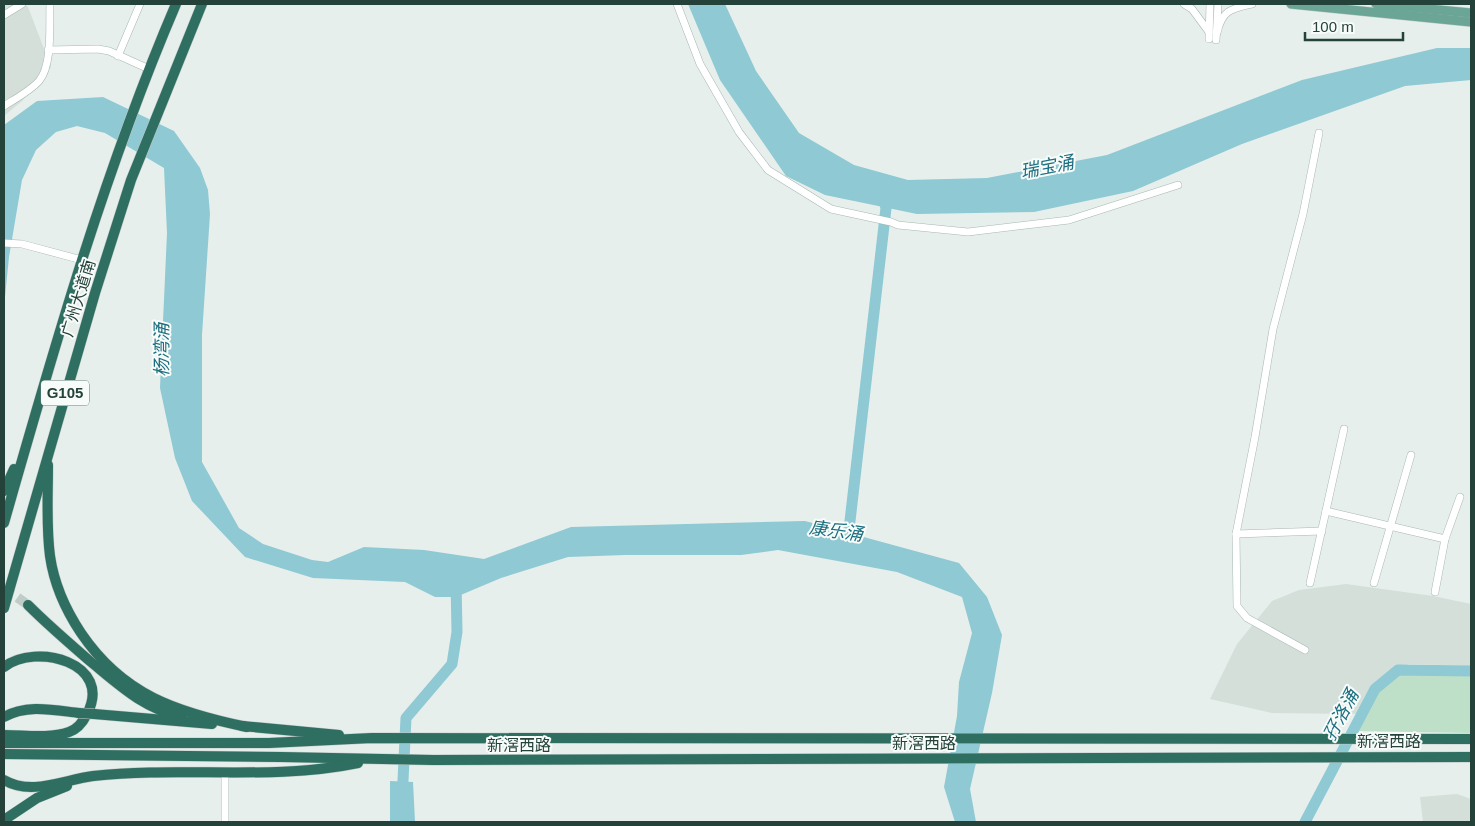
<svg xmlns="http://www.w3.org/2000/svg" width="1475" height="826" viewBox="0 0 1475 826" font-family="Helvetica,'Noto Sans SC',sans-serif">
<style>
.built{fill:#d4dfda}
.green{fill:#bfe0c8}
.water{fill:#8ec9d4}
.lines{fill:none;stroke-linecap:round;stroke-linejoin:round}
.river{stroke:#8ec9d4;stroke-width:11}
.highway-tunnel{stroke:#bfccc8;stroke-width:10;stroke-dasharray:10 5;stroke-linecap:butt}
.minor-casing{stroke:#a8b8b2;stroke-width:8}
.major-casing{stroke:#c2cac8;stroke-width:10}
.highway-casing{stroke:#c2cac8;stroke-width:11}
.minor{stroke:#fff;stroke-width:7}
.major{stroke:#6aa596;stroke-width:9}
.highway{stroke:#2f6f62;stroke-width:10}
.highway-bridge-casing{stroke:#c2cac8;stroke-width:11;stroke-linecap:butt}
.highway-bridge{stroke:#2f6f62;stroke-width:10}
.labels{text-anchor:middle;stroke-width:4;stroke-linejoin:round;paint-order:stroke}
.shield{fill:#f7fbf9;stroke:#637a73;stroke-width:1}
.shield-label{font-size:15px;font-weight:bold;fill:#24423a}
.street-label{font-size:16px;fill:#24423a;stroke:#f7fbf9}
.water-label{font-size:18px;font-style:italic;fill:#1c6f80;stroke:#f7fbf9}
</style>
<rect width="100%" height="100%" fill="#e6efeb"/>
<g class="built">
<path d="M8 4H25L28 7 51 67 22 101 4 116V6Z"/>
<path d="M1346 584 1433 596 1471 604V666L1408 664 1375 684 1357 714 1272 713 1210 699 1237 644 1272 601 1299 590Z"/>
<path d="M1457 794 1471 799V822H1423L1420 797Z"/>
</g>
<path class="green" d="M1402 674 1471 675V733L1359 731 1378 690Z"/>
<g class="water">
<path d="M688 4H725L756 71 799 133 854 165 908 180 987 178 1107 155 1302 80 1437 48H1471V80L1405 86 1242 144 1133 191 1034 212 917 214 825 195 786 176 720 80Z"/>
<path d="M103 97 174 131 200 168 208 190 210 214 202 335V462L239 528 263 544 312 560 328 562 364 547 424 550 484 559 571 527 805 521 959 563 987 597 1002 635 992 693 970 789 976 822H955L944 787 957 716 959 682 972 633 962 597 897 572 778 550 741 555H625L568 557 501 578 456 597H435L405 582 313 578 245 557 192 501 175 458 160 388 167 233 164 168 105 133 77 126 56 132 36 150 22 180 9 257 4 307V125L37 101Z"/>
<path d="M390 781 413 782 415 822H390Z"/>
</g>
<g class="lines">
<g class="river">
<path d="M847 547 886 208 882 193"/>
<path d="M401 822 406 718 452 664 457 632 456 582"/>
<path d="M1305 822 1375 689 1398 670 1471 671"/>
</g>
<path class="highway-tunnel" d="M4 591 14 595 28 605"/>
<g class="minor-casing">
<g id="minor">
<path d="M677 4 700 64 739 132 768 170 831 209 891 222 898 225 968 232 1069 220 1178 185"/>
<path d="M1184 4 1192 9 1209 32"/>
<path d="M4 15 22 4"/>
<path d="M1217 33C1222 10 1231 9 1252 4"/>
<path d="M1209 39 1210 4"/>
<path d="M1216 40 1218 4"/>
<path d="M48 50 98 49 109 51 149 69"/>
<path d="M118 56 140 4"/>
<path d="M4 106C15 99 30 91 39 81 53 65 49 24 50 4"/>
<path d="M4 243 22 244 82 260"/>
<path d="M1326 511 1445 539"/>
<path d="M1236 534 1322 531"/>
<path d="M1310 583 1344 429"/>
<path d="M1374 583 1411 455"/>
<path d="M1435 592 1445 539 1460 497"/>
<path d="M1305 650 1247 618 1237 606 1236 534 1255 437 1273 329 1303 214 1319 133"/>
<path d="M225 822V772"/>
</g>
</g>
<g class="major-casing">
<g id="major">
<path d="M1291 4 1471 22"/>
<path d="M1376 4 1471 13"/>
</g>
</g>
<g class="highway-casing">
<g id="highway">
<path d="M48 465C48 496 46 526 50 556 54 584 65 609 81 633 123 695 176 712 247 727"/>
<path d="M4 491 14 469"/>
<path d="M4 523C54 348 104 172 176 4"/>
<path d="M28 605C48 625 69 643 91 662 119 685 144 709 182 717"/>
<path d="M4 608 95 293 131 180 202 4"/>
<path d="M4 667C36 642 114 663 87 714 83 722 78 729 69 732 49 739 24 735 4 735"/>
<path d="M94 714 212 724"/>
<path d="M4 717C27 704 53 710 79 713"/>
<path d="M242 726 339 735"/>
<path d="M4 743H269L372 738 1471 739"/>
<path d="M4 754 281 757 433 760 1471 757"/>
<path d="M4 780C31 796 63 780 93 776 181 766 271 781 358 763"/>
<path d="M4 820 37 798 67 786"/>
</g>
</g>
<use href="#minor" class="minor"/>
<use href="#major" class="major"/>
<use href="#highway" class="highway"/>
<g class="highway-bridge-casing">
<path id="highway-bridge" d="M79 713 94 714"/>
</g>
<use href="#highway-bridge" class="highway-bridge"/>
</g>
<g class="labels">
<rect class="shield" x="41" y="380.5" width="48" height="25" rx="4"/>
<g class="shield-label">
<text x="65" y="398">G105</text>
</g>
<g class="street-label">
<text transform="translate(78 298) rotate(-73)" y="6">广州大道南</text>
<text x="1389" y="747">新滘西路</text>
<text x="924" y="749">新滘西路</text>
<text x="519" y="751">新滘西路</text>
</g>
<g class="water-label">
<text transform="translate(1047 167) rotate(-11)" y="6">瑞宝涌</text>
<text transform="translate(162 350) rotate(-90)" y="6">杨湾涌</text>
<text transform="translate(836 531) rotate(8)" y="6">康乐涌</text>
<text transform="translate(1341 715) rotate(-62)" y="6">孖洛涌</text>
</g>
</g>
<rect width="1475" height="826" fill="none" stroke="#24423a" stroke-width="10"/>
<path d="M1305 32v8h98v-8" fill="none" stroke="#24423a" stroke-width="2.5"/>
<text x="1312" y="32" font-size="15" fill="#24423a" stroke="#f7fbf9" stroke-width="4" paint-order="stroke">100 m</text>
</svg>
